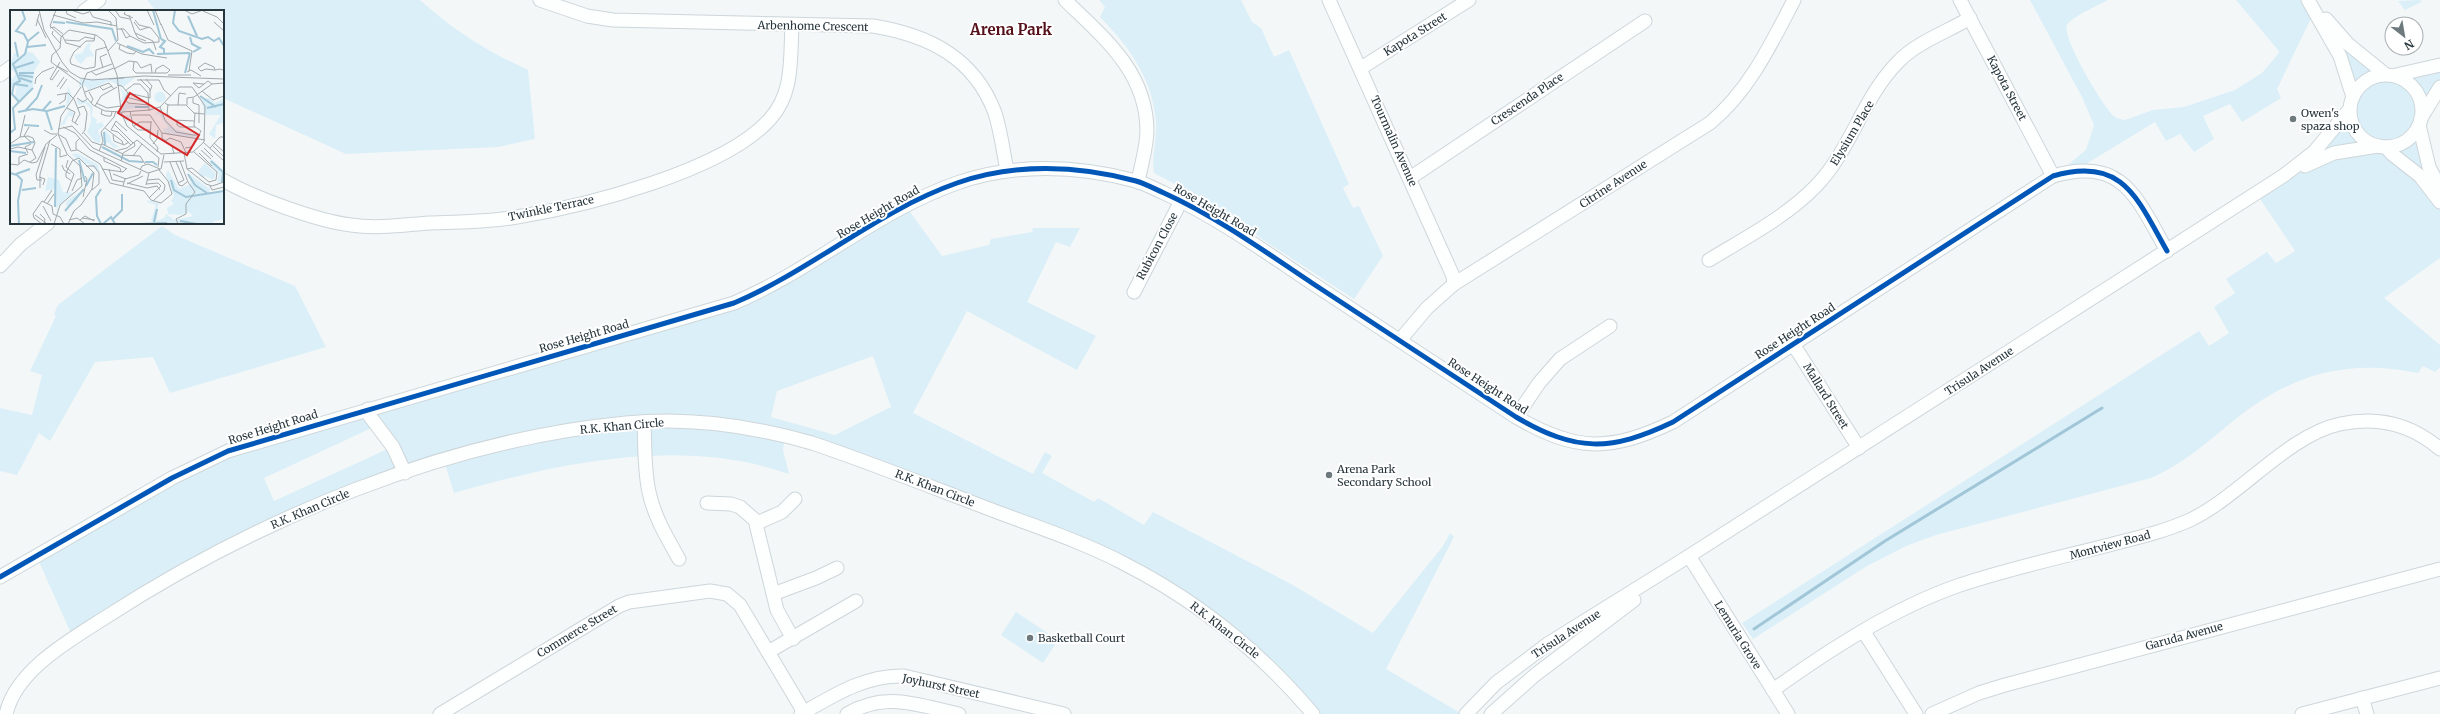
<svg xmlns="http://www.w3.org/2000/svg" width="2440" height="714" viewBox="0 0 2440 714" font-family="Merriweather,serif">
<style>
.green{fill:#dbeff8;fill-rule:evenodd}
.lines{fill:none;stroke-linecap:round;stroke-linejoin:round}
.stream{stroke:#a0c6d7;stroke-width:3}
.minor-casing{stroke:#cdd6da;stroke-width:15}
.minor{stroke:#fdfefe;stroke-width:13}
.cycleway-casing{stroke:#fff;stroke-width:8}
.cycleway{stroke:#0057b8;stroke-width:5}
.poi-dot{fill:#6e797e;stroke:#fff;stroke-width:1.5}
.labels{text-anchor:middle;stroke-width:4;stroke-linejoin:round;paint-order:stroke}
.street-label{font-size:11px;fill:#26353c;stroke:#fff}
.poi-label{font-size:11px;fill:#26353c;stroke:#fff;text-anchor:start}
.district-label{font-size:15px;font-weight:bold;fill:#551019;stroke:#fff}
.inset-river{fill:none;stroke:#a0c6d7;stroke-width:2}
.inset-road{fill:none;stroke:#a1a9ad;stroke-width:1}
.view{fill:#d62828;fill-opacity:0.15;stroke:#d62828;stroke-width:2}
.inset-edge{fill:none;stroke:#26353c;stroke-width:2}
</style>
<rect width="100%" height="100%" fill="#f3f7f8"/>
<g class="green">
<path d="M147 0H420C456 32 485 50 528 70L535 139 498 147 346 154 223 98V11H156Z"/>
<path d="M1099 0H1241L1252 22 1261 28 1274 57 1289 50 1349 184 1343 188 1353 208 1359 206 1383 256 1354 299 1190 192 1154 173C1151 156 1157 141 1156 124 1154 81 1129 46 1100 17L1105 7Z"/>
<path d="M2030 0H2108C2099 5 2071 17 2067 25 2061 36 2103 107 2114 116 2117 119 2121 119 2125 120L2153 110 2184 107 2235 90 2262 73 2279 53 2278 50 2236 0H2306L2385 73 2440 63V88L2422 118 2440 197V258L2384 298 2440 345V367L2435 372 2423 366 2418 373C2349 359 2294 373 2238 417 2208 441 2187 462 2151 478L1936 535 1906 546 1867 566 1753 639 1742 623 2199 331 2209 346 2229 333 2214 307 2235 293 2226 279 2267 252 2276 263 2295 251 2256 193 2283 175 2348 109 2350 95 2315 10 2277 89 2281 98 2242 122 2230 104 2203 116 2214 139 2194 152 2180 134 2166 141 2155 122 2086 164H2069L2086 150 2094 125 2082 97Z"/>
<path d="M2421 0V2L2405 10 2398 1Z"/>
<path d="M905 205 942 256 989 245 991 239 1032 232 1033 228H1080L1070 247 1056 242 1027 302 1096 336 1077 370 967 311 913 413 1033 474 1045 452 1052 456 1042 473 1094 502 1098 498 1144 525 1153 512 1291 584 1373 633 1443 546 1450 533 1454 537 1386 669 1462 714H1312L1257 655 1123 563 785 436 783 450 789 474C681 436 560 463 454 493L444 461 295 515 73 638 36 555 201 462 717 308ZM873 356 891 407 835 435 771 417 777 391ZM376 426 392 447 274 501 264 478Z"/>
<path d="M162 226 175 235 295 286 326 347 170 393 153 357 95 362 50 441 39 433 17 475 0 471V408L32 415 42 375 30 371 56 316 54 314 58 305Z"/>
<path d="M1016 612 1058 640 1043 663 1001 635Z"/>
</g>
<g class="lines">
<path class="stream" d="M1754 629 1885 541 2102 408"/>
<g class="minor-casing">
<g id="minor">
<path d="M540 0 587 16 613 20 873 26C928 35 974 57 995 113 1001 132 1003 151 1007 170"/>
<path d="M1065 0C1104 38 1146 71 1147 130 1147 147 1141 165 1138 182"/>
<path d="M1329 0 1453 276 1454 284"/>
<path d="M1960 0 2053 176"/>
<path d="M2308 0 2340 56 2353 97"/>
<path d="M84 11 99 0"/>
<path d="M2326 19 2348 44 2385 74"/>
<path d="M1361 68 1469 0"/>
<circle cx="2386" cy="111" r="36"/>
<path d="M0 75 11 67"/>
<path d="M2396 75 2440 65"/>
<path d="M2421 118 2440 87"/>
<path d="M2419 125 2429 167 2440 188"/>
<path d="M2386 147 2392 154 2420 176 2440 202"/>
<path d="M2305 166 2334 153 2378 146"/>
<path d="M1410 178 1645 21"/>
<path d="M223 180C252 197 317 221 351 225 376 229 403 225 429 223 457 222 488 222 517 217 585 206 724 171 770 119 794 93 790 58 792 26"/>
<path d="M1709 260C1745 238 1786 217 1816 186 1851 150 1863 97 1898 62 1917 42 1947 32 1970 18"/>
<path d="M0 266 21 244 48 223"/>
<path d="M1134 292 1181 201"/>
<path d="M1400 340 1427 308 1454 284 1710 123C1749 91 1771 44 1794 0"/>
<path d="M1793 344 1859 448"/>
<path d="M368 409 369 415 393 447 405 473"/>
<path d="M1516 417 1539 383 1560 359 1610 326"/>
<path d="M644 422C645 445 644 469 649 492 654 516 667 538 679 559"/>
<path d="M707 503 731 504 740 507 755 520 777 610 793 639"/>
<path d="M757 523 782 512 795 499"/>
<path d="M1689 556 1788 714"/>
<path d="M0 577 172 478 228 451 734 303C812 270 877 211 957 183 1014 163 1077 165 1136 181 1146 184 1155 189 1164 193 1217 217 1264 251 1312 283 1380 328 1448 373 1516 417 1576 452 1610 452 1673 422L2053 176C2123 156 2137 198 2167 251"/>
<path d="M773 594 816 578 837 568"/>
<path d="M1864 632 1916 714"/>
<path d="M768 652 856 601"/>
<path d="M1773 690C1829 650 1892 609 1957 586 2004 570 2053 559 2101 547 2131 539 2161 533 2190 520 2239 497 2288 435 2340 424 2377 416 2411 424 2440 449"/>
<path d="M2362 698 2367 714"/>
<path d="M6 714C16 670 70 640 106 617 258 519 445 440 626 423 688 417 752 426 812 443 868 462 924 484 979 505 1027 524 1077 539 1123 563 1196 600 1260 651 1313 714"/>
<path d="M440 714 619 606 629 602 710 591 727 594 740 605 805 714"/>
<path d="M801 714C834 695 865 675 904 676L1064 714"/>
<path d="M847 714C886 691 917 705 959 714"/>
<path d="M1466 714 1496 683 1549 643 1689 556 2283 176 2314 152 2349 110"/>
<path d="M1491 714 1535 675 1634 600"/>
<path d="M1932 714 1979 693 2005 685 2440 569"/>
<path d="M2302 714 2440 678"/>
</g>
</g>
<use href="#minor" class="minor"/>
<g class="cycleway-casing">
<path id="cycleway" d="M0 577 172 478 228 451 734 303C812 270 877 211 957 183 1014 163 1077 165 1136 181 1146 184 1155 189 1164 193 1217 217 1264 251 1312 283 1380 328 1448 373 1516 417 1576 452 1610 452 1673 422L2053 176C2123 156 2137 198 2167 251"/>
</g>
<use href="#cycleway" class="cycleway"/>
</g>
<g class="poi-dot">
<circle cx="2293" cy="119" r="4"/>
<circle cx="1329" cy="475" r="4"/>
<circle cx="1030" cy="638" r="4"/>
</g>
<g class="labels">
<g class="street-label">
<text transform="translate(813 26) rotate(1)" y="4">Arbenhome Crescent</text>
<text transform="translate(1415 34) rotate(-32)" y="4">Kapota Street</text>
<text transform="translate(2007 88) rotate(62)" y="4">Kapota Street</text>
<text transform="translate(1527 99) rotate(-34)" y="4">Crescenda Place</text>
<text transform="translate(1852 133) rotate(-59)" y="4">Elysium Place</text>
<text transform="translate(1394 141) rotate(66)" y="4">Tourmalin Avenue</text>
<text transform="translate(1613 184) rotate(-33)" y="4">Citrine Avenue</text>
<text transform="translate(551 208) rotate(-12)" y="4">Twinkle Terrace</text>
<text transform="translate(1215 210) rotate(30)" y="4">Rose Height Road</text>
<text transform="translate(878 212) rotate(-30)" y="4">Rose Height Road</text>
<text transform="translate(1157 246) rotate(-62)" y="4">Rubicon Close</text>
<text transform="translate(1795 331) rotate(-33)" y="4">Rose Height Road</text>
<text transform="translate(584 336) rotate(-16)" y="4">Rose Height Road</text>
<text transform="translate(1979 371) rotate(-33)" y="4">Trisula Avenue</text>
<text transform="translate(1488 386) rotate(33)" y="4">Rose Height Road</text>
<text transform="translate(1826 396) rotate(58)" y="4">Mallard Street</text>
<text transform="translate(622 426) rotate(-5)" y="4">R.K. Khan Circle</text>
<text transform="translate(273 427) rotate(-17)" y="4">Rose Height Road</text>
<text transform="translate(935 488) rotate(21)" y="4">R.K. Khan Circle</text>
<text transform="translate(310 509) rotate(-23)" y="4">R.K. Khan Circle</text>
<text transform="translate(2110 545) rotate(-15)" y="4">Montview Road</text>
<text transform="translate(1225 630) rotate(38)" y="4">R.K. Khan Circle</text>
<text transform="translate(577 631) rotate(-31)" y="4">Commerce Street</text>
<text transform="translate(1566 634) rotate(-33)" y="4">Trisula Avenue</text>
<text transform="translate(1738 635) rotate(58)" y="4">Lemuria Grove</text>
<text transform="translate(2184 636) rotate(-15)" y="4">Garuda Avenue</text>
<text transform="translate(941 686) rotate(12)" y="4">Joyhurst Street</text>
</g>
<g class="poi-label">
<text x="2301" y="117">Owen's<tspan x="2301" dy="13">spaza shop</tspan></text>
<text x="1337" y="473">Arena Park<tspan x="1337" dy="13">Secondary School</tspan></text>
<text x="1038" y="642">Basketball Court</text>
</g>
<g class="district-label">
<text x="1011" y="35">Arena Park</text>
</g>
</g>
<g transform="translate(10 10)">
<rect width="214" height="214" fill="#f3f7f8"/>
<path d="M78 33 81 34 79 38 84 46 77 47 71 54 65 48V45L72 43ZM16 41 23 43 30 52 24 61 23 78 9 92 5 87 7 76 0 78V67L3 69 6 63 0 59V55L4 43H7L8 48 14 45ZM125 68 113 77 99 71 81 79 78 80 76 76 69 77 70 69ZM58 76 62 86 57 98 64 103 62 107 58 106 55 114 50 116 59 101 56 99ZM110 77 116 84 114 93 138 97 117 99 112 105H121L117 112 109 101 115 95 111 91 113 85ZM144.5 87a5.5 5.5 0 1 1 11 0a5.5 5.5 0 1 1-11 0ZM199 88 205 93 214 88V115L212 113 206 115 205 129 199 124 211 105H195L191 89ZM66 90H76L83 97 82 106 87 110 86 114 92 112 94 116 88 120 89 125 91 124 90 133 85 132 77 122 81 112 80 98 75 93 69 95ZM150 98 154 109 165 119 186 125V128L155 124 152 117 155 119 158 117 149 104 145 105ZM95 120 100 126 102 132 109 137 104 138 99 133H95L93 123ZM67 143 88 155 90 163 79 154H75L71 148 66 149 62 144ZM201 149 214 161 212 173 207 172 209 163 203 158 199 152ZM195 153 206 164 203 170 195 166 193 168 188 161ZM158 160 169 179 181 174 179 164 200 179 199 184 214 182V209L204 211 202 214 143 213 141 210 146 195 137 192 138 190 150 194 148 195 147 211 154 208 156 204 165 210 183 206 179 202 170 205 158 204 157 198 164 194 161 191 164 186 156 165ZM38 167 49 170 53 182 63 183 48 196 47 202 44 179 35 181ZM70 182 67 191 60 196 55 195 58 190Z" fill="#dbeff8"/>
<path class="inset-river" d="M143 0 151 29M165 0 163 13 169 21 192 29 198 27 204 31 209 28 214 36M178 6 187 26M43 12 55 13M56 12 102 19 106 31M180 27 182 34 190 38 183 42M151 29 155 31 150 37 154 39V44M18 31 29 22M5 32 8 47M117 36 133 42 139 39 144 44M17 37 36 35M147 44 180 43M5 58 24 52M9 63H24M175 63 180 43M9 65 23 67M10 68 22 72M5 74 18 76M190 86 206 97M9 92 23 78M125 97H138M197 98 214 94M33 100 41 91M15 101 27 88 32 75M37 101 55 96M8 102 23 99 36 101 42 120M14 115 29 116M94 122 95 135M0 123 5 119 3 98 9 92 2 84 4 74 10 71 3 54 15 44 18 32 14 24 6 21 15 9 12 0M0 136 24 132M92 137 119 151 133 152M0 141 16 143M69 150 75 172M201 151 213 162 212 172M135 152H143L147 155M0 163 7 165 12 170 8 191 9 214M6 164 20 159M178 164 185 175 197 183M161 170 164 180 176 187 214 181M76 176 83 163M12 180 26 178M45 197 46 138M55 201 74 179M103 209 112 200V184M170 211 187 214M144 212 147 199M91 214 87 206 86 187 91 179M93 214 101 207 105 214M130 214 157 213"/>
<path class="inset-road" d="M29 0 34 20 52 52 60 62 70 68 82 70 134 66 214 69M46 0 40 16 51 26M56 0 57 4 66 8M61 0 73 4 79 2M79 0 83 7 101 12V16M105 0 110 7 120 9M137 0 144 15M145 0 151 15M174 0 182 4 193 0M193 1 207 7 214 14M115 2 114 4 123 8M43 5 73 13 87 12 107 16M119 5 125 23 143 31 146 40M27 9 36 28M124 12 130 20 139 17M204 12 214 21M151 14 158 30 182 41 179 61M26 16 29 4M40 18 44 17 53 24M111 18 116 28 120 26M107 19H114L120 26 134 33 149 32V28L141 18 129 15 125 10M43 21 42 24 50 33M125 23 128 28 136 31M52 25 56 33 71 37M85 25 84 31H76L64 42 60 50 61 54 75 59 85 57 86 40 97 37M55 30 69 31 75 27 85 29M107 33 132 44 157 48M110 35 109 39 117 43 124 44 126 41M98 41 108 30 106 8 98 0M124 52 123 60 126 63H157L160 60 153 55 146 59 145 63M47 56 58 62M93 58 90 47 97 44M104 59 119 51 127 52 131 58 141 54 142 63M49 60 42 70 40 69 50 52M205 60 204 57 195 53 188 58 191 61 196 59 204 60H205L210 59 212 60 214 59M82 62 86 65 104 58M177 62 181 60 191 66M158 65H181M99 69 114 68M136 69 142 76 140 81M127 70H149L154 80 161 86M25 74 26 68 32 62 44 57M71 74 41 52 42 45 50 38 51 27 59 20 86 25 94 31 107 65 111 100M194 74 183 73 189 78 198 71 202 74M72 75 76 87 83 95 95 101 111 102M72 75 77 63 102 54M107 75 112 76 118 83 140 88V79L130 69M47 77 54 67M90 77 93 80 102 76M50 79 57 69M115 81 124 74H130L138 83 139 100M192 81 203 90 214 86M75 82 99 73 104 79M79 82 83 89 81 93M118 83 115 89 118 93 139 95M47 85 58 83 64 89 70 104 65 113M116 87 135 92M67 88 73 92 77 89M183 88V93L189 95V113M86 93 97 98 111 96M155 93 158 95H176L184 103 194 104M49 94 55 90 56 83M158 94 157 104 164 110 184 111M168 95 169 83 176 84M177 95V88L184 87 202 74 214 73M85 96 91 86 107 77M150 97 155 110 166 122 183 125H189L191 121M57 98 65 102 62 111 68 115M68 98 74 96 77 103 75 120 72 124M92 100 91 104 97 106H101L102 102M120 101 123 116 128 120H140M111 102 117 116 151 144 183 142 194 132 195 96 182 77H169L150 97 139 100M112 102 140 100M185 103 184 116 191 121M122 105H140L152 123 195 130M167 110V115L170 117H185M106 111 101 120 108 122 121 135M106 111 117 121M141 112 140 128 148 138 147 142M104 114 123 133M124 116 130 112H142M19 117 14 126 21 132M53 117 65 123 80 140 117 159M95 118 112 131 113 134M48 119 62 116 83 138 138 163 151 159 154 145M34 120 41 124H47M74 123 82 132 91 135M152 123V128L162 136 164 144M48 124 56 129 61 141 67 140M103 125 104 131 114 135 119 132M10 127 15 105M70 128 66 132V139L90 154 100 173 134 181 141 190 151 193 162 184 158 171 149 160M127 130 149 148 148 157M155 131 160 128 171 132 176 143M193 132 214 151M204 133 214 142M0 134 10 127 18 126 23 128 25 133 22 140 26 148 20 152M41 134 50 139V147L57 145M92 134 113 144M143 134 147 129 148 120M202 135 214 147M175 138 182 137 188 128M194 138 203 147M200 138 210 127H214M0 139 8 137 22 140M191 140 201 149M89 141 93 131 91 122 104 107 106 101M105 141 117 138 127 130M18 143 15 137 21 134M174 143 177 159 196 174 202 176 214 172M189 143 202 156M112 145 130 146 135 154M123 146 132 134M94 147V151L110 158 111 162M111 151 113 143 125 136 124 132M170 151 178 172M154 152 174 151M160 152 169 175 172 176 177 172M166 152 174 170 168 173M0 154 8 155 14 150 22 153 27 152 36 134 47 125M9 154V147L18 144M52 155 54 160 60 164M76 156H84L89 163V174L82 180M92 159 113 162 117 158M99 159 102 170 114 172M177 159 182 158 199 172 206 170 207 162 184 142M130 160 132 156 138 154 150 159M103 164 116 169M29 167 35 169 33 175M32 170H27L26 165 35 137M137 170 149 169 155 175 154 181 143 191M117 173 137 178 147 176 150 180M117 174 133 166M136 174 148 173 151 176 139 188M136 175 139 163M113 176 115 169 129 165 131 161M200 176 202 180 214 177M30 178V164L40 130M62 181 67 170 72 168M57 183 64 164 56 157 58 150M73 187 77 169 75 166M34 192 42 180M37 194 44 184M33 196 41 211M30 204 35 209 34 214M25 205 36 213M72 208 85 210M59 210 67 208 75 214M70 210 75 206 84 211M32 214 24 208 23 204 32 191 42 196 43 204 50 207 54 214M44 214 50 195 72 176 70 156 57 144 48 124 51 106 71 77M58 214 64 201 71 195 82 179 84 163 69 148 62 151 56 163V167L62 171M168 214 166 209 176 204V194L185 182 178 172"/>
<path class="view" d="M120 83 189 125 177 145 108 103Z"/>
<rect width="214" height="214" class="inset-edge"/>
</g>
<g transform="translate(2404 36) rotate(149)"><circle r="19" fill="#ffffff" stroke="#a8aeb1"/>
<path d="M0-3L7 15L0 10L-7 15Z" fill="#6e797e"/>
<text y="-6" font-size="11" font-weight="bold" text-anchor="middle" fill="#26353c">N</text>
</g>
</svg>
